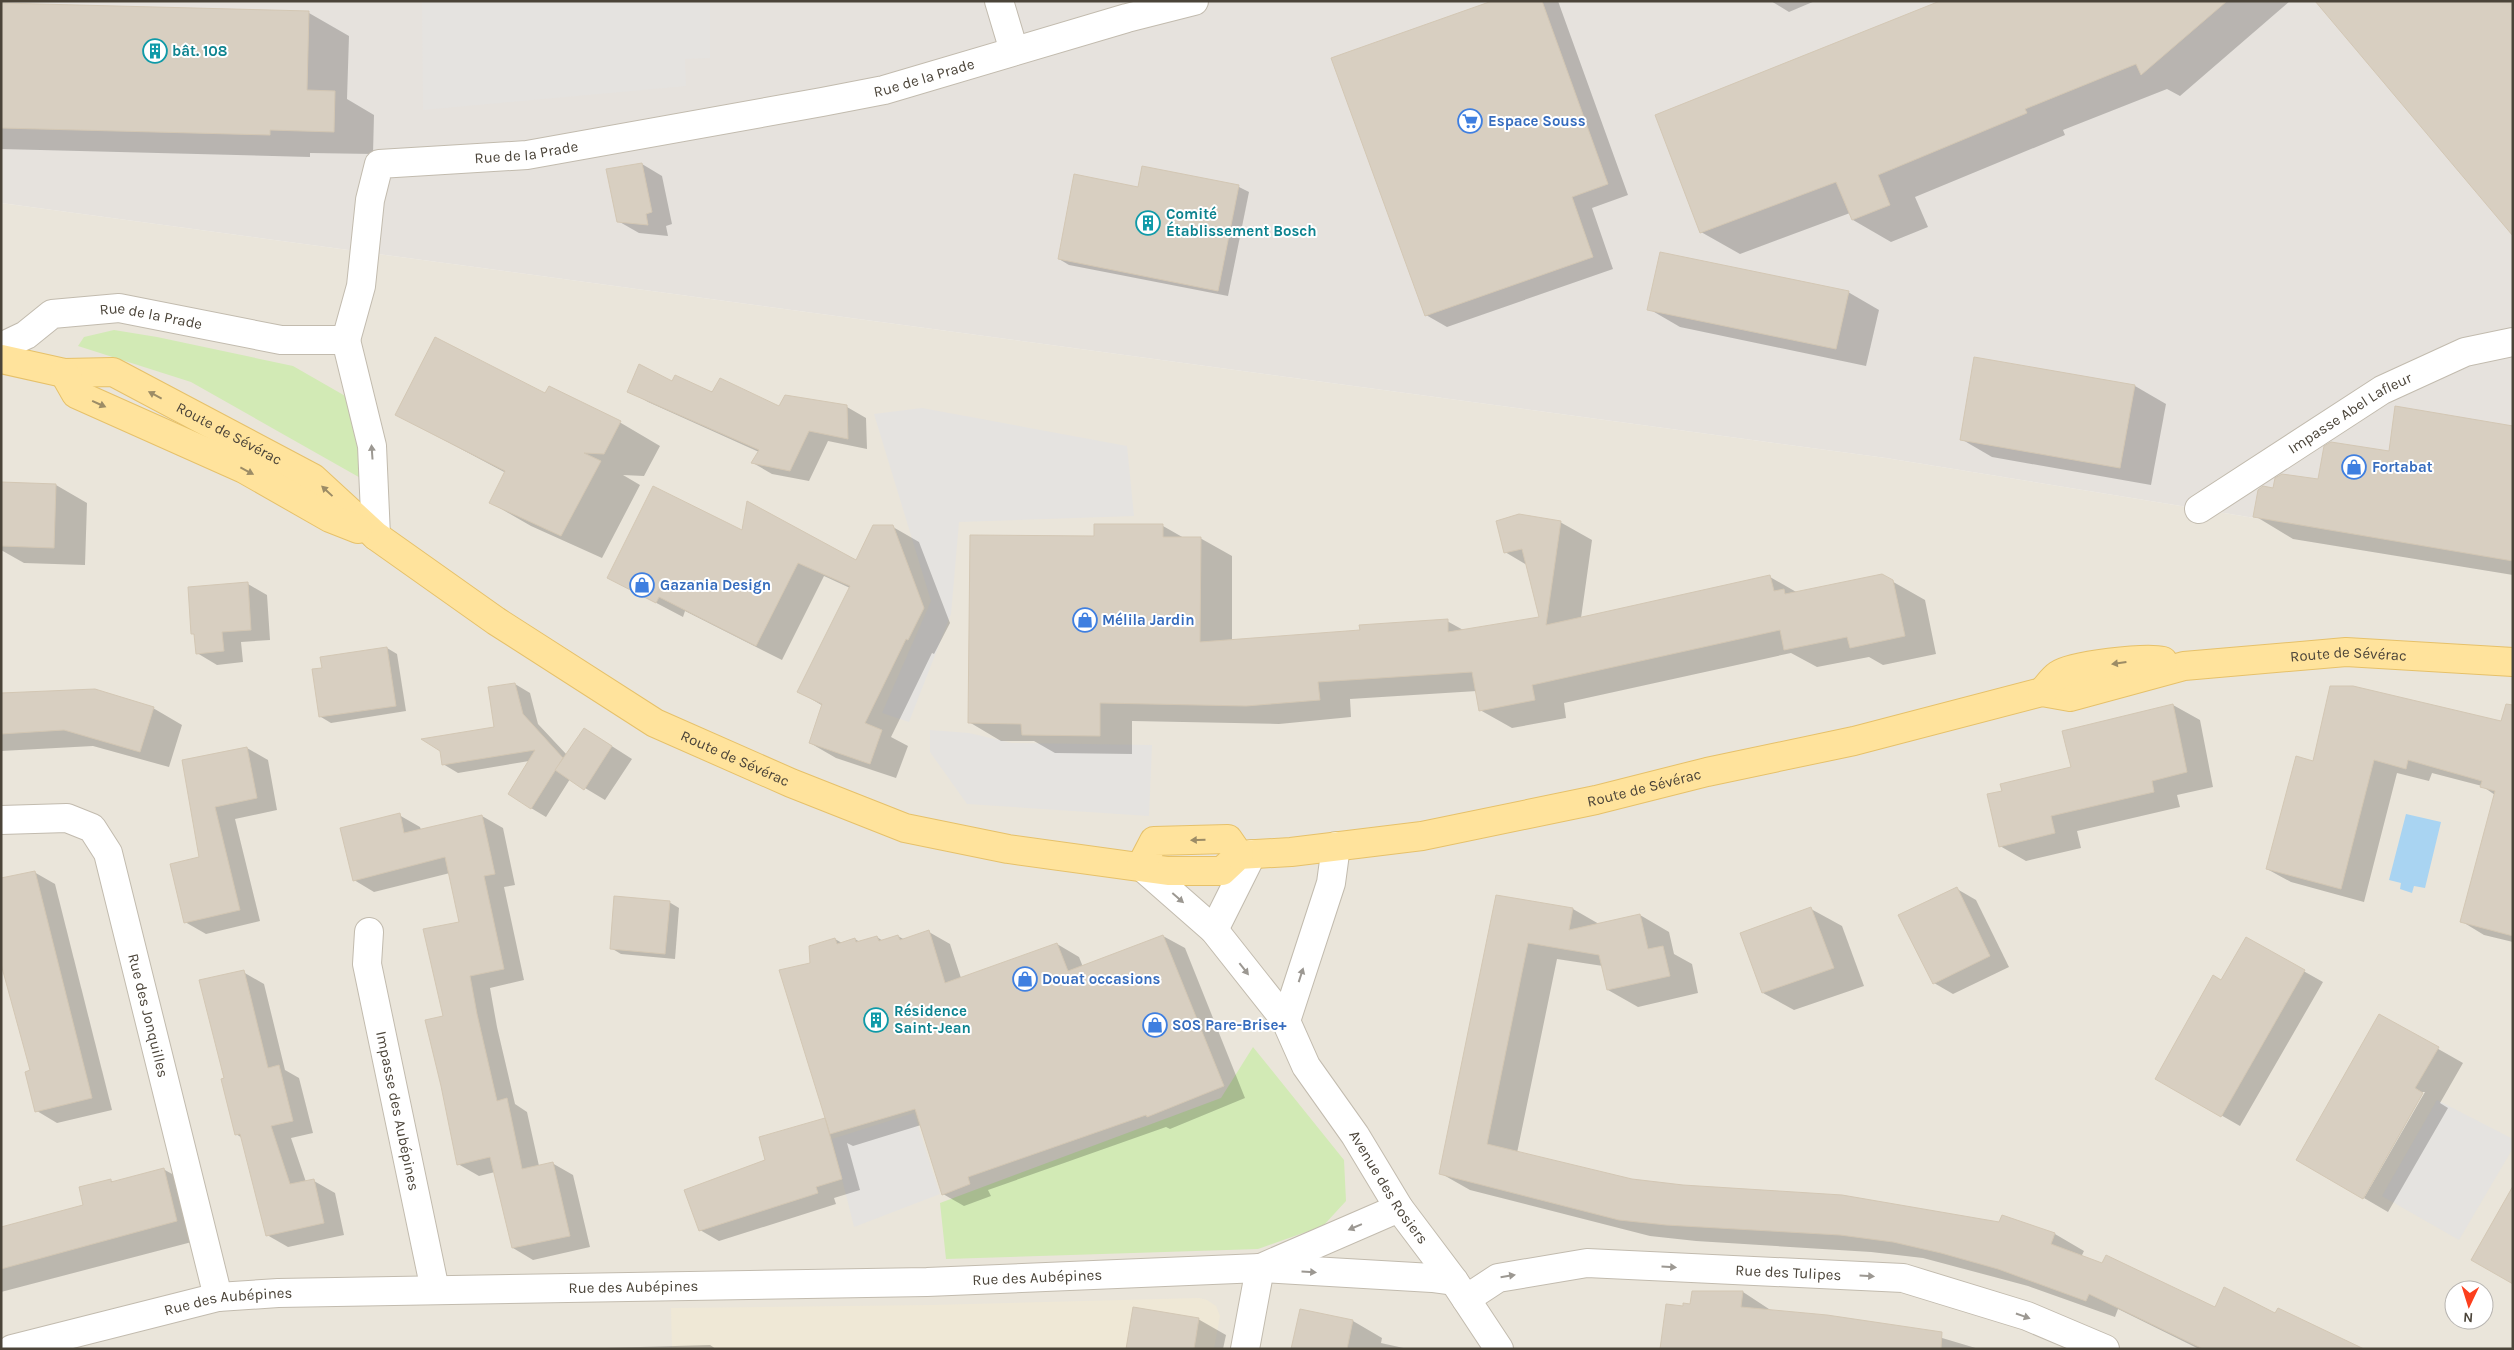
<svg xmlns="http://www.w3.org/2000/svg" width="2514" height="1350" viewBox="0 0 2514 1350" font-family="Karla,sans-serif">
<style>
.residential{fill:#eae5da;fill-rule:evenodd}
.industrial{fill:#e6e2dd}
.education{fill:#efe8d6}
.green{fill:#d2eab5}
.parking{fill:#e5e3e0}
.water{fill:#a9d4f2}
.shadow{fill:#0003}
.building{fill:#d8cfc1;stroke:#d3c7b4}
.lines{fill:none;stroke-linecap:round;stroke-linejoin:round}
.minor-casing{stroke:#c2bbae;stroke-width:30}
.major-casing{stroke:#e6c16a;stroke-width:30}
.minor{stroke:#fff;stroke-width:28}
.major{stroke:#ffe39c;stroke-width:28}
.oneway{fill:#9c8c66}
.oneway2{fill:#9c9892}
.labels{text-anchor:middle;stroke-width:4;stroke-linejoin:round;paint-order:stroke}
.culture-label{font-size:15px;font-weight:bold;fill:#0d838f;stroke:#fff;text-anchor:start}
.street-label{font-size:15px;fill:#4b4439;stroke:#fff}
.shop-label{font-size:15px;font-weight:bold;fill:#366cbe;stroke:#fff;text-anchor:start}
</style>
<rect width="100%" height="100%" fill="#f6f3ec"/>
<path class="residential" d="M1 203 1886 458 2513 560V1349H1ZM2454 1290H2484V1320H2454Z"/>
<path class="industrial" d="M1 1H2513V560L1886 458 1 203Z"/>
<path class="education" d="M1199 1298 1207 1300 1216 1306 1220 1316 1214 1349H672L671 1308 932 1305Z"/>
<g class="green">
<path d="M114 330 157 337 293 366 347 397 364 480 191 382 78 346 84 337Z"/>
<path d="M1253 1047 1344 1160 1346 1201 1323 1226 1258 1249 946 1259 940 1203 1221 1098Z"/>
</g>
<g class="parking">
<path d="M422 1H710V58L685 59 686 86 423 110Z"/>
<path d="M922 408 1127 446 1134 516 959 522 951 614 909 722 882 713 931 601 874 414Z"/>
<path d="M930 730 969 733 1012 743 1152 745 1149 816 967 804 930 752Z"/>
<path d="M2437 1100 2513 1139V1148L2459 1240 2382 1196Z"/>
<path d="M914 1113 940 1194 854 1227 832 1139Z"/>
</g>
<path class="water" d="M2406 814 2441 822 2425 888 2414 886 2412 893 2400 889 2401 883 2389 880Z"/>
<g class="shadow">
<path d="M1496 1H1558L1628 195 1592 208 1613 269 1447 327 1426 315Z"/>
<path d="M1771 1H1815L1789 12Z"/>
<path d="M1943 1H2290L2180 96 2167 89 2063 130 2065 135 1915 197 1928 227 1891 242 1853 220 1850 213 1740 254 1701 232Z"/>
<path d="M1 4 309 13 349 36 347 99 374 115 373 154 310 153V157L1 149Z"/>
<path d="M642 164 662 176 672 224 666 226 668 236 639 233 618 221Z"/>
<path d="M1239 187 1249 192 1228 296 1069 265 1059 259 1139 188Z"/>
<path d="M1848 292 1879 310 1866 366 1680 327 1649 309Z"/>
<path d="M673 382 780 408 847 407 866 418 867 449 828 441 809 481 772 474 753 463 759 452 648 402 629 391Z"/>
<path d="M2135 386 2166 404 2151 485 1992 457 1961 439Z"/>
<path d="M550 387 621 423 660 446 644 476 623 475 640 485 602 558 531 526 491 503 506 473 397 415 546 395Z"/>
<path d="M2513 427V575L2293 539 2255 516 2274 489 2319 480 2390 452Z"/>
<path d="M1 484 56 485 87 503 85 565 24 563 1 550Z"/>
<path d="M1560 522 1592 540 1581 618 1770 577 1798 593 1881 575 1925 600 1936 654 1883 665 1869 657 1817 667 1791 653 1564 703 1566 718 1512 728 1480 710 1477 691 1350 699 1351 717 1279 724 1132 721V754L1055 753 1034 741H1001L969 722 1095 537 1163 526 1184 538H1200L1232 556V641L1361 631 1447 621 1465 631 1540 618 1527 565 1505 552Z"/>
<path d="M893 527 919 542 950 623 934 654 932 653 891 737 908 746 896 778 836 758 810 743 823 706 798 691 850 588 824 576 782 660 685 611 683 617 609 578 743 532 856 561Z"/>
<path d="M248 584 267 595 270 640 241 642 243 662 217 665 197 653 195 635 192 633Z"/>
<path d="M387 648 397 654 406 711 331 723 321 717 323 669Z"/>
<path d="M515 684 530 693 538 724 567 755 585 729 632 759 605 800 570 779 546 817 531 808 529 761 458 773 443 764 496 728Z"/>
<path d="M1 695 153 708 182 725 169 767 93 746 1 751Z"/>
<path d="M2173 705 2200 720 2213 787 2177 795 2180 807 2077 831 2081 848 2026 861 2000 846 2004 792 2072 768Z"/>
<path d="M2513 726V942L2484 935 2461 921 2495 795 2482 786 2432 773 2429 781 2397 773 2364 902 2291 882 2267 869 2314 763Z"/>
<path d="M247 748 268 760 277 810 235 819 260 921 206 934 185 922 201 858 183 761Z"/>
<path d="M399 815 420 827 421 830 482 816 503 828 515 885 504 887 524 980 490 988 497 1027 515 1104 527 1112 539 1166 552 1163 573 1175 590 1247 533 1260 513 1248 495 1172 479 1176 458 1164 443 1086 444 1017 461 923 450 873 374 892 354 880Z"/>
<path d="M34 872 55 884 112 1110 57 1123 37 1111Z"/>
<path d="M1957 889 1976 900 2009 967 1953 994 1934 983Z"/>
<path d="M1497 896 1573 909 1599 924 1640 915 1669 932 1674 954 1692 964 1698 993 1638 1007 1608 990 1603 966 1557 959 1517 1153 1631 1180 2000 1223 2002 1216 2055 1234 2084 1251 2081 1257 2215 1308 2276 1314 2357 1349H2199L2118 1309 2115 1317 2028 1286 1923 1258 1871 1252 1696 1241 1650 1236 1470 1190 1440 1173Z"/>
<path d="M669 902 679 908 675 959 621 954 611 948Z"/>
<path d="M1811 909 1842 926 1864 986 1794 1010 1763 993Z"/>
<path d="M929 932 950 944 961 978 1057 944 1079 957 1083 967 1163 936 1185 948 1245 1098 1170 1129 1166 1127 988 1190 991 1196 964 1206 943 1194 921 1125 853 1146 847 1143 860 1190 834 1198 836 1204 719 1241 700 1230 767 1161 825 1119 827 1120 811 964 835 939 842 943 855 939 860 942 877 937 883 941 898 936 905 940Z"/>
<path d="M2246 939 2323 982 2240 1126 2156 1078 2222 982Z"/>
<path d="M243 972 264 984 285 1070 299 1078 313 1133 291 1138 306 1182 314 1181 335 1193 344 1235 288 1247 267 1235 242 1138 236 1134 225 1079Z"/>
<path d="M2380 1016 2463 1063 2440 1103 2448 1108 2388 1212 2364 1198 2425 1092H2422L2362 1197Z"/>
<path d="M163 1169 194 1186 207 1238 1 1292V1229L84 1206 110 1180 114 1182Z"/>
<path d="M1743 1292 1772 1311 1932 1335 1979 1349H1662L1684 1307Z"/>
<path d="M1198 1319 1226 1335 1223 1349H1127Z"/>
<path d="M1353 1321 1382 1338 1381 1343 1408 1349H1292Z"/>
<path d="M710 1345 716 1349H570Z"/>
</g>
<g class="building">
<path d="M1492 1H1542L1608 184 1572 197 1593 257 1425 316 1331 58Z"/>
<path d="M1940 1H2227L2141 75 2136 64 2025 109 2027 113 1878 175 1890 205 1852 220 1836 182 1700 233 1655 115Z"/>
<path d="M2315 1H2513V236Z"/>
<path d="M1 3 309 11 307 90 335 91 334 132 270 130V135L1 128Z"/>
<path d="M642 163 652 212 646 214 648 225 617 222 606 169Z"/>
<path d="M1142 166 1239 185 1218 291 1058 259 1074 174 1138 187Z"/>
<path d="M1660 252 1849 291 1836 349 1647 310Z"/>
<path d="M435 337 545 393 549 386 621 421 604 454 584 453 601 461 561 536 489 503 505 471 395 415Z"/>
<path d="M1974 357 2135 385 2120 468 1960 440Z"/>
<path d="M639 364 672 381 675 375 712 392 720 378 779 406 785 395 847 405 848 439 809 431 790 471 751 463 759 450 627 392Z"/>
<path d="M2395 406 2513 426V561L2253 517 2258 490 2263 486 2273 488 2275 478 2282 474 2318 479 2324 446 2331 442 2389 451Z"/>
<path d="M1 482 56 484 54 548 1 546Z"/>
<path d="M653 486 742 530 747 501 856 560 873 525H893L924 608 908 640 906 639 865 723 882 730 870 764 809 743 822 704 797 692 850 586 798 563 756 646 659 597 656 603 607 578Z"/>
<path d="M1519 514 1561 521 1546 625 1770 575 1774 591 1784 589 1785 594 1882 574 1893 580 1905 636 1850 648 1847 637 1784 650 1780 630 1532 685 1535 700 1479 711 1472 672 1318 682 1320 700 1246 706 1100 703V736L1022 735 1021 724 968 723 970 535 1094 536V524H1163V537H1201L1200 642 1360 630 1359 625 1448 619V632L1539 617 1522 549 1504 553 1496 521Z"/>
<path d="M248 582 251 630 222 632 224 651 196 654 194 634H191L188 587Z"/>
<path d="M387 647 396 706 319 717 312 669 322 668 320 657Z"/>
<path d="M515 683 523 714 563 758 531 809 508 794 535 750 442 765 440 751 421 739 494 727 488 687Z"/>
<path d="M2330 686H2353L2501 721 2506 704 2513 705V936L2460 922 2495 791 2480 787 2482 781 2408 760 2406 769 2374 760 2341 889 2266 869 2296 756 2313 761Z"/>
<path d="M95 689 154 707 140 752 64 730 1 734V693Z"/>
<path d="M2173 704 2187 772 2152 781 2154 792 2051 816 2055 833 1999 847 1987 794 2002 791 2000 784 2071 767 2062 731Z"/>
<path d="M584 728 612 746 584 790 555 770Z"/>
<path d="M247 747 257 798 215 807 240 910 184 923 170 864 199 857 182 760Z"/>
<path d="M400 813 404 833 482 815 495 874 484 876 504 969 470 976 477 1014 497 1101 507 1098 522 1169 553 1162 570 1236 512 1248 490 1157 457 1165 441 1086 425 1020 443 1016 423 929 459 922 445 857 353 881 340 828Z"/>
<path d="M35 871 92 1098 35 1112 25 1072 30 1070 1 964V878Z"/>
<path d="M1957 887 1990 956 1933 984 1898 915Z"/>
<path d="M1496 895 1573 908 1569 930 1640 914 1648 949 1663 946 1670 976 1607 990 1599 955 1528 943 1487 1144 1632 1179 1683 1185 1842 1195 1999 1222 2002 1215 2055 1233 2051 1244 2102 1263 2106 1255 2215 1307 2224 1287 2275 1313 2278 1308 2364 1349H2203L2089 1294 2086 1301 1998 1269 1941 1253 1893 1242 1840 1235 1666 1225 1619 1220 1439 1174Z"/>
<path d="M614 896 670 901 665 954 610 949Z"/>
<path d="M1811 907 1834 968 1762 993 1740 933Z"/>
<path d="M929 930 945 983 1057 943 1068 971 1163 935 1224 1086 1147 1117 1146 1115 968 1177 970 1184 942 1195 915 1109 830 1134 779 970 810 963 809 946 835 938 837 944 855 938 856 942 877 936 879 941 898 935 900 940Z"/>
<path d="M2246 937 2305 970 2221 1117 2155 1079 2213 975 2221 980Z"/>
<path d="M244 970 268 1068 279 1065 293 1121 271 1126 290 1184 314 1179 324 1223 266 1236 240 1134 235 1135 221 1079 224 1078 199 980Z"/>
<path d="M2379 1014 2439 1047 2415 1088 2423 1093 2363 1199 2296 1160Z"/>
<path d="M825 1118 842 1179 816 1187 818 1193 699 1231 684 1190 765 1160 759 1137Z"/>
<path d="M164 1168 177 1221 1 1269V1227L83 1205 79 1187 111 1179V1182Z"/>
<path d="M2513 1186V1284L2471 1260Z"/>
<path d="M1692 1291H1743L1741 1307 1827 1315 1942 1332 1941 1349H1660L1666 1304 1683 1306V1303L1690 1304Z"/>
<path d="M1133 1307 1199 1318 1194 1349H1126Z"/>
<path d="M1300 1309 1353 1320 1347 1349H1291Z"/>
</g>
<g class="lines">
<g class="minor-casing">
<g id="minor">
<path d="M999 1 1014 51"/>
<path d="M346 340 372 446 376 536"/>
<path id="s1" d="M1 347 26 335 52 314 119 308 281 340H346L361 286 370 200 379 164 527 155 822 102 884 90 1127 18 1194 1"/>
<path id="s2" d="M2199 509 2382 390 2465 352 2513 342"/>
<path id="s3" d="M1 820 67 818 92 828 108 853 218 1297"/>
<path id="s4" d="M1141 866 1214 930 1286 1021 1306 1066 1355 1135 1399 1208 1454 1281 1499 1349"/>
<path d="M1214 930 1252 854"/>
<path id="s5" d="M369 932 367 964 435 1290"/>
<path d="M1286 1021 1331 883 1336 846"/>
<path d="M1263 1267 1399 1208"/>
<path id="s6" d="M1466 1299 1498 1278 1587 1263 1903 1278 2027 1316 2105 1349"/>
<path id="s7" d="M12 1349 218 1297 278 1293 927 1282 1260 1268 1432 1278 1454 1281"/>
<path d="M1245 1349 1260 1268"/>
</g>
</g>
<g class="major-casing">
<g id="major">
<path id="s8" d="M1 359 64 373 113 372 313 478 376 536 496 621 655 723 791 783 905 828 1008 849 1168 871H1222L1239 855 1291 852 1422 836 1596 800 1707 772 1854 741 2042 692 2070 697 2184 666 2346 652 2513 662"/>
<path d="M64 373 76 394 244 469 330 518 358 529"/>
<path d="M2042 692C2047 687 2052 679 2058 675 2072 665 2146 657 2163 661"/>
<path d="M1141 866 1154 841 1228 839 1239 855"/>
</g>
</g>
<use href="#minor" class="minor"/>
<use href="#major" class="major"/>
</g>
<defs><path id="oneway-solid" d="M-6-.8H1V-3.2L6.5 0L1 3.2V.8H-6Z" transform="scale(1.25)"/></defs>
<g class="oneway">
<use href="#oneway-solid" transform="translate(155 395) rotate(-152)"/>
<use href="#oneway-solid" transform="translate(99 404) rotate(24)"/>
<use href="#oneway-solid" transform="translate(247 471) rotate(28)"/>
<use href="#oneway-solid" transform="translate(327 491) rotate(-137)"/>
<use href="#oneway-solid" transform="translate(2119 663) rotate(172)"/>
<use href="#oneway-solid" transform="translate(1198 840) rotate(178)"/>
</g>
<g class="oneway2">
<use href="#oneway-solid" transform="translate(372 452) rotate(-94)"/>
<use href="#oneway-solid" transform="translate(1178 898) rotate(41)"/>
<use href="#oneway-solid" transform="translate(1244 969) rotate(52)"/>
<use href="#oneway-solid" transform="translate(1301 975) rotate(-72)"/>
<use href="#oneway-solid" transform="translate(1355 1227) rotate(157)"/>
<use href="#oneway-solid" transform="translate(1669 1267) rotate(3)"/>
<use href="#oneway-solid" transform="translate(1309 1272) rotate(4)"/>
<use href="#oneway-solid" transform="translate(1508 1276) rotate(-9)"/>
<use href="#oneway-solid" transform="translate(1867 1276) rotate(3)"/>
<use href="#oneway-solid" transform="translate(2023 1316) rotate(19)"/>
</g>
<defs>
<g id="building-ring" transform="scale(1.25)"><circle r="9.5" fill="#fff" stroke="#0f9aa8" stroke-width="1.5"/><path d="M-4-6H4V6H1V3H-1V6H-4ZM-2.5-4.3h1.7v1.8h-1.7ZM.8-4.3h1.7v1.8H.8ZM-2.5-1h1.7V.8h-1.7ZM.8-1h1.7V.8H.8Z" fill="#0f9aa8"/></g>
<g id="supermarket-ring" transform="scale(1.25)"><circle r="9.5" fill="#fff" stroke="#3f7fe0" stroke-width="1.5"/><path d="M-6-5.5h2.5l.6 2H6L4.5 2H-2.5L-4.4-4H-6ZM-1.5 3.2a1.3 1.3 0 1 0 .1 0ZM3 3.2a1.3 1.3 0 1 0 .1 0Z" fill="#3f7fe0"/></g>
<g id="shop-ring" transform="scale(1.25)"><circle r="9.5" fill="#fff" stroke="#3f7fe0" stroke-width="1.5"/><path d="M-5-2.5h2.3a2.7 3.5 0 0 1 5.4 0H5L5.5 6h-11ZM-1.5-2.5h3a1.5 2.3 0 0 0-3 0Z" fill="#3f7fe0"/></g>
</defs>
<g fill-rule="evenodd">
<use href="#building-ring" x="155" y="51"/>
<use href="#supermarket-ring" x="1470" y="121"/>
<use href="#building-ring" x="1148" y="223"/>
<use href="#shop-ring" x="2354" y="467"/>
<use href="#shop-ring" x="642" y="585"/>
<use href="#shop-ring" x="1085" y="620"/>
<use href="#shop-ring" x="1025" y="979"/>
<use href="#building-ring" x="876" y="1020"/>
<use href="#shop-ring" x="1155" y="1025"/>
</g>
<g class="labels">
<g class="culture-label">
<text x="172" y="56">bât. 108</text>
<text x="1166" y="219">Comité<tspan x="1166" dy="17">Établissement Bosch</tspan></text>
<text x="894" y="1016">Résidence<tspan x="894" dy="17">Saint-Jean</tspan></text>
</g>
<g class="street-label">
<text dy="5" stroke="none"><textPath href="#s1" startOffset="1091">Rue de la Prade</textPath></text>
<text dy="5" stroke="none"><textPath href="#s1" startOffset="686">Rue de la Prade</textPath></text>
<text dy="5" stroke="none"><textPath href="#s1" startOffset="161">Rue de la Prade</textPath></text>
<text dy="5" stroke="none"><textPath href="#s2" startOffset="179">Impasse Abel Lafleur</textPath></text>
<text dy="5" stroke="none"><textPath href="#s8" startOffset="245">Route de Sévérac</textPath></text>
<text dy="5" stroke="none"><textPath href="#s8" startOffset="2509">Route de Sévérac</textPath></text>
<text dy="5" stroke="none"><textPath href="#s8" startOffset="849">Route de Sévérac</textPath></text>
<text dy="5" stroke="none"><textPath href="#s8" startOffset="1788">Route de Sévérac</textPath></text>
<text dy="5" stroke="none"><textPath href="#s3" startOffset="290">Rue des Jonquilles</textPath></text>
<text dy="5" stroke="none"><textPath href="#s5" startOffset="182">Impasse des Aubépines</textPath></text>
<text dy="5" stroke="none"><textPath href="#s4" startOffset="409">Avenue des Rosiers</textPath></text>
<text dy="5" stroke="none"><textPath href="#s6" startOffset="330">Rue des Tulipes</textPath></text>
<text dy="5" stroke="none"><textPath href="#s7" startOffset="1032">Rue des Aubépines</textPath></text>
<text dy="5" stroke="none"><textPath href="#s7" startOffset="628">Rue des Aubépines</textPath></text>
<text dy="5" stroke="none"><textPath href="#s7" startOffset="222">Rue des Aubépines</textPath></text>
</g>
<g class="shop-label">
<text x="1488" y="126">Espace Souss</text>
<text x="2372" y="472">Fortabat</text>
<text x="660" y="590">Gazania Design</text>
<text x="1102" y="625">Mélila Jardin</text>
<text x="1042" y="984">Douat occasions</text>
<text x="1172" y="1030">SOS Pare-Brise+</text>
</g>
</g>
<rect width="2514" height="1350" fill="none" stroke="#4b4439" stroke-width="5"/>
<g transform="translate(2469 1305) rotate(184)"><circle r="24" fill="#ffffff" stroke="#b7b4b0"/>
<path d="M0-4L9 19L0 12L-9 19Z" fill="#fc3f1d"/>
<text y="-8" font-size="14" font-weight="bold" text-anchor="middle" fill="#4b4439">N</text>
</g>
</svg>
